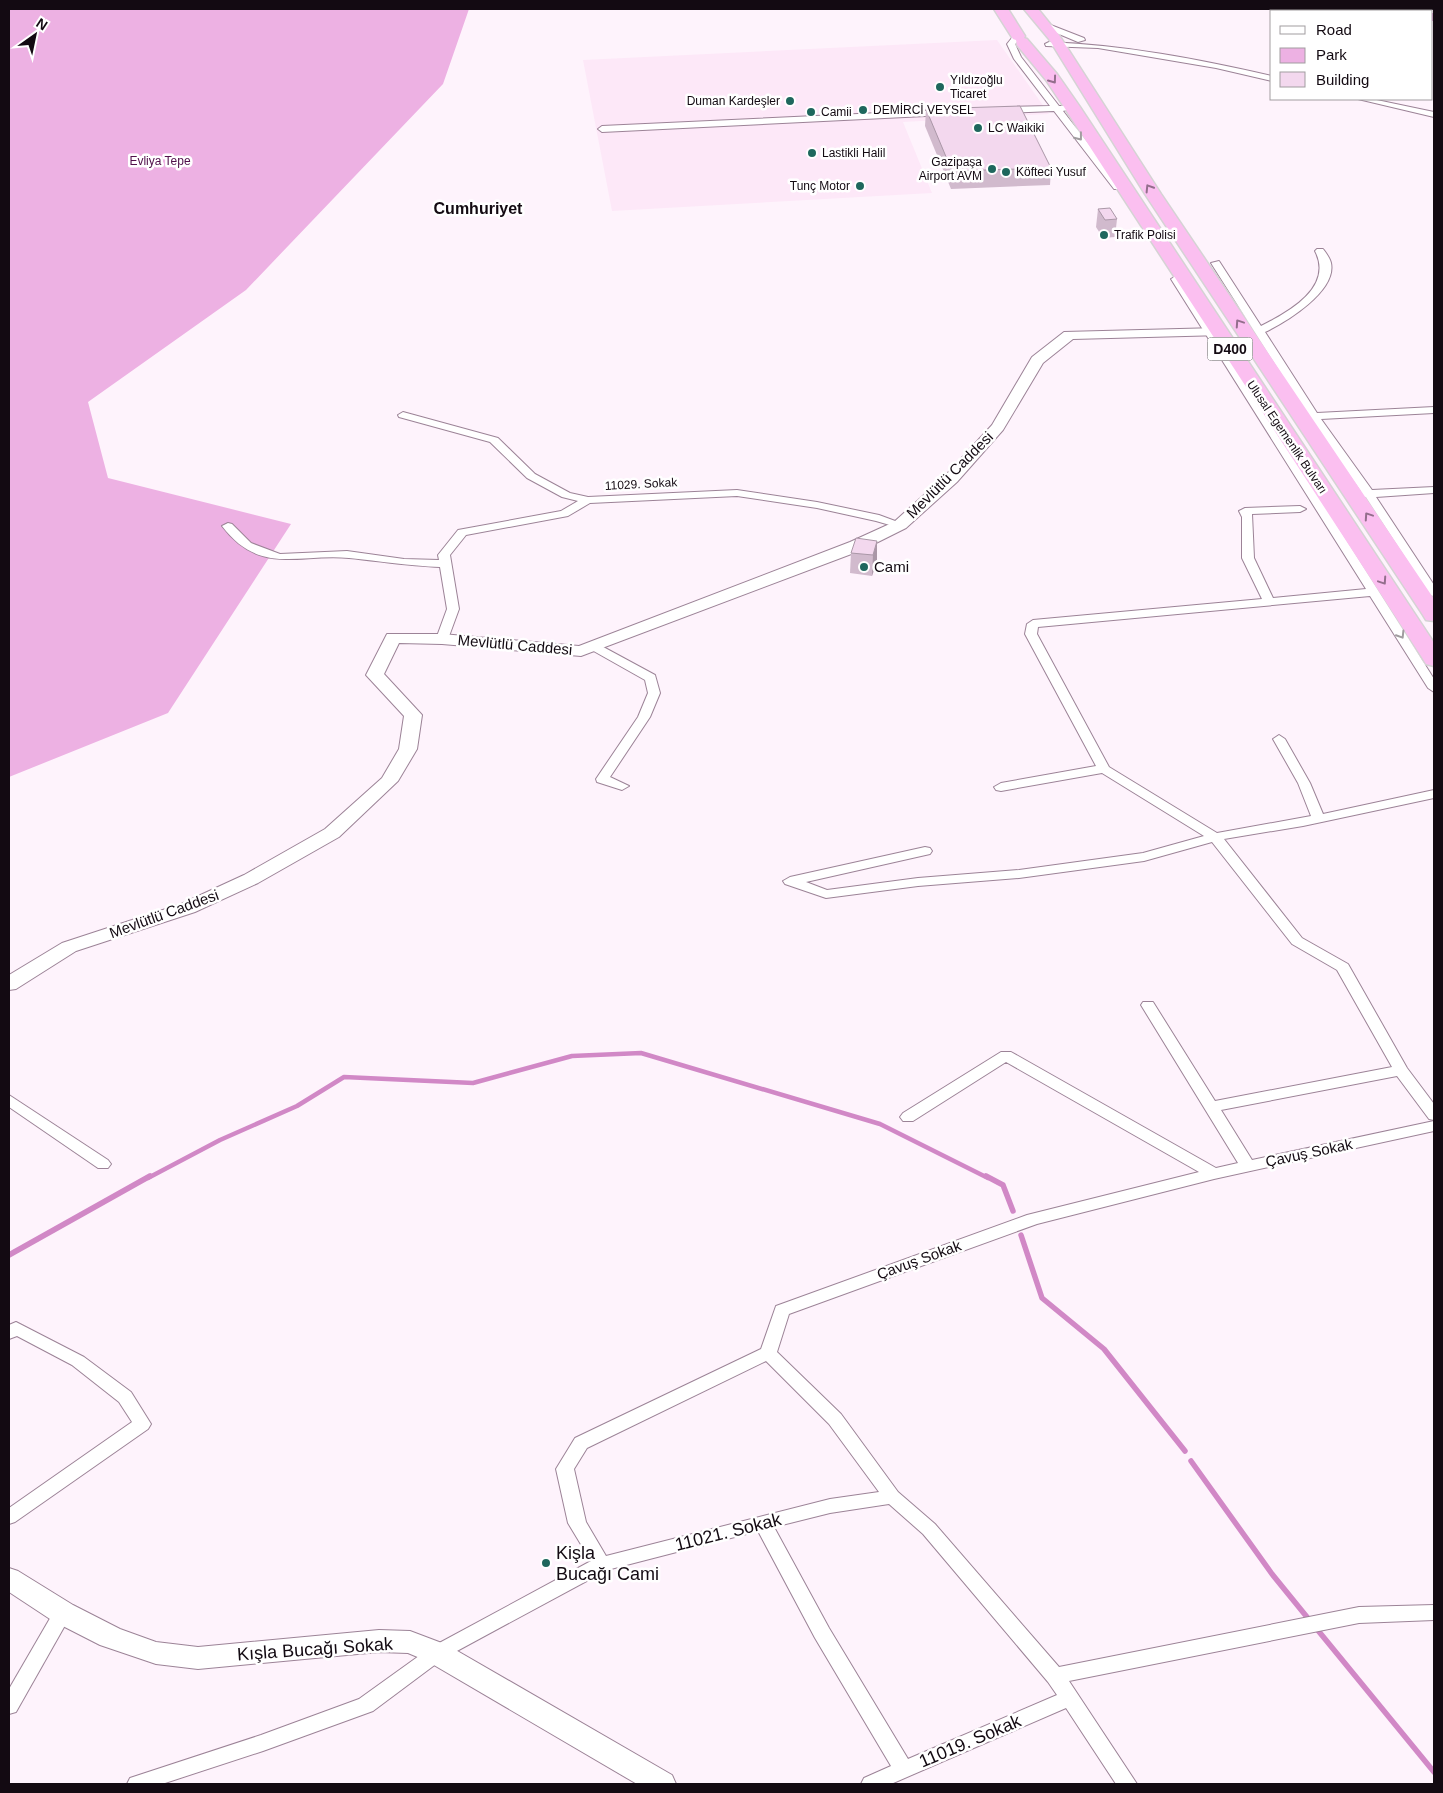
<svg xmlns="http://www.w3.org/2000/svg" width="1443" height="1793" viewBox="0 0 1443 1793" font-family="Helvetica,sans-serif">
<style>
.built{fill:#fde8f8}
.green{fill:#edb1e3}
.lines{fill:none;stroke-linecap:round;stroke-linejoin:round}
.stream-far1{stroke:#d188c6;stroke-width:4.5}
.stream{stroke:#d188c6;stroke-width:5.5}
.river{fill:#d188c6;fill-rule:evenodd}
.street-casing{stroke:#9c8397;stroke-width:2}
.secondary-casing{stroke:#9c8397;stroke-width:2}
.highway-casing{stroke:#d5d3d4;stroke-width:3}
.street{fill:#fff;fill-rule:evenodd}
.secondary{fill:#fff;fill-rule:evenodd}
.highway{fill:#fbbff0;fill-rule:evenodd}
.wall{fill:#d1bacd}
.shaded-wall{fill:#aa97a7}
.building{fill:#f3d8ee;stroke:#aa97a7}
.oneway{stroke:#936e8c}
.oneway2{stroke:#a19da0}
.poi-dot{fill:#1e675d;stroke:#fff;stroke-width:2}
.labels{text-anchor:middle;stroke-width:5;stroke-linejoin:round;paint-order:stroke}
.far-poi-label{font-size:12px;fill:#130a12;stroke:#fff;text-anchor:start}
.far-park-label{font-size:12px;fill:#51104b;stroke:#fff}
.far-street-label{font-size:12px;fill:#130a12;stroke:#fff}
.shield{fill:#fff;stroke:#5a5459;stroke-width:1}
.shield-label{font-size:14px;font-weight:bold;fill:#130a12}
.street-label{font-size:15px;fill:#130a12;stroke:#fff}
.poi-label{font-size:15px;fill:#130a12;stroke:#fff;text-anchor:start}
.far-district-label{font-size:16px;font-weight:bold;fill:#130a12;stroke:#fff}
.near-street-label{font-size:18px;fill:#130a12;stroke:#fff}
.near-poi-label{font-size:18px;fill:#130a12;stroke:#fff;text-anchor:start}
</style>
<rect width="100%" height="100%" fill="#fef3fc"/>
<path class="built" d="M997 40 1049 114 903 122 932 193 612 211 583 60Z"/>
<path class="green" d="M9 9H469L443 84 246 290 88 402 108 478 291 524 168 713 9 777Z"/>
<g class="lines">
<path class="stream-far1" d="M148 1178 220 1140 297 1106 344 1077 473 1083 572 1056 641 1053 880 1124 988 1178"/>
<g class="stream">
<path d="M986 1176 1003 1185 1013 1211"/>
<path d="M1021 1235 1042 1298 1104 1349 1185 1451"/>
<path d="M9 1255 150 1176"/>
<path d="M1191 1461 1272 1574 1311 1622"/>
<path d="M1316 1628 1434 1772"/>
</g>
<g class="river">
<path d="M1318 9H1372L1373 11H1319Z"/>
<rect x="1432" y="13" width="2" height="8"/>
</g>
<g class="street-casing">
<g id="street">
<path d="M1043 22 1084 38 1085 40 1078 42 1040 26 1039 24Z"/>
<path d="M1015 34 1022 36 1015 44 1021 57 1059 106H1066V110L1063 111 1120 185V189H1114L1054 111 1005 113 1001 110 1005 107 1050 106 1014 59 1007 44Z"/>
<path d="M1049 42C1124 45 1198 59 1272 76V81L1216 68 1098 48 1046 46 1045 44Z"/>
<path d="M1358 99H1372L1434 112V117Z"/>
<path d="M943 110 947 113 946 115 602 132 598 129 602 126Z"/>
<path d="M1317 249H1323C1326 253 1330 258 1331 263 1337 291 1286 322 1265 332L1317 413 1434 407V413L1321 419 1372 490 1434 487V493L1376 497 1434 585V596L1430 595 1366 497 1359 496 1357 494 1361 491 1311 420 1303 417 1307 414 1211 263 1219 261 1261 326C1289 312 1334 287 1315 251Z"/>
<path d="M1176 276 1181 279 1434 679V692L1428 688 1370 596 1038 627 1037 634 1109 767 1217 833 1311 816 1298 783 1273 739 1279 735 1285 739 1310 783 1323 814 1434 790V798L1303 826 1224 839 1302 938 1348 964 1407 1068 1434 1104V1120L1429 1119 1397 1076 1221 1110 1252 1160 1434 1121V1131L1214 1179 1037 1224 789 1314 777 1352 841 1414 898 1492 935 1524 1059 1667 1359 1607 1434 1605V1620L1359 1623 1069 1681 1137 1784H1116L1066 1708 891 1784H861L864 1778 891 1766 815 1638 758 1531 607 1570 444 1658 373 1711 263 1751 162 1784H127L130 1778 261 1735 359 1699 430 1648 591 1561 568 1523 556 1469 575 1438 761 1349 776 1306 1027 1215 1199 1172 1006 1062 913 1121H903L900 1117 903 1113 1001 1052H1011L1216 1168 1238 1163 1141 1005 1143 1002H1153L1215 1101 1392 1067 1337 970 1292 944 1212 842 1144 861 1019 878 918 886 826 898 785 884 783 881 790 877 925 847 930 848 932 851 930 854 806 882 827 890 918 878 1019 870 1143 853 1204 836 1102 773 1001 791 996 790 994 787 1001 783 1096 766 1025 634 1027 624 1033 620 1262 599 1242 558V517L1239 511 1245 508 1300 506 1306 509 1300 512 1252 514 1254 558 1273 598 1366 589 1171 279ZM766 1361 829 1424 879 1492 830 1499 606 1556 586 1522 574 1469 587 1448ZM889 1504 923 1534 1048 1682 1057 1695 908 1759 829 1628 774 1527 830 1513Z"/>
<path d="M403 412 498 438 535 474 570 493 588 497 737 490 817 502 879 515 906 525 900 528 876 521 817 508 737 496 590 503 568 516 466 535 450 555 459 609 448 639 442 643 436 639 447 609 440 567C409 566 380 561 349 558 299 553 260 576 222 526L228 523 232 524 251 543 280 554 347 551 404 559 439 560 438 555 458 530 561 511 578 501 562 497 527 478 490 442 399 417 398 415Z"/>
<path d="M594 642 655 675 660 693 650 717 610 777 629 786 622 790 597 782 596 779 638 717 648 693 645 680 590 649 588 646 590 643Z"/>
<path d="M9 1095 108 1160 111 1164 108 1168H98L9 1107Z"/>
<path d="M16 1322 84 1357 131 1392 151 1424 148 1429 15 1522 9 1524V1508L132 1422 119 1402 72 1365 17 1336 9 1339V1325Z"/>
<path d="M63 1605 70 1608 72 1613 16 1712 9 1714V1689L56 1608Z"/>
</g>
</g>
<g class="secondary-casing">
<g id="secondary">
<path d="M1218 328 1223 329 1225 332 1223 335 1073 339 1043 363 1003 430 957 482 906 528 862 550 581 656 442 644 399 643 384 674 422 715 417 749 398 781 339 837 258 883 195 912 76 951 16 989 9 990V975L62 943 181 904 244 875 325 829 382 778 399 749 404 716 366 675 387 634H442L579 646 850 542 894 522 945 476 992 425 1032 357 1064 332Z"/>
<path d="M9 1568 18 1571 73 1605 120 1629 156 1642 198 1647 379 1630 410 1631 447 1645 672 1775 676 1784H637L427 1661 408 1653 379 1652 198 1669 156 1664 100 1645 53 1621 9 1592Z"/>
</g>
</g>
<g class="highway-casing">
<g id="highway">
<path d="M994 9H1008L1025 36 1024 38 1027 39 1057 74 1080 107 1434 643V666L1426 664 1423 659 1064 107 1046 80 1017 45 1016 40 1013 39Z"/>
<path d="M1024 9H1038L1059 35 1161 194 1434 599V621L1426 620 1423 615 1145 194 1049 39Z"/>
</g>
</g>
<use href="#street" class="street"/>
<use href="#secondary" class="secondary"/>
<use href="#highway" class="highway"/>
</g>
<g class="wall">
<path d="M926 109 1051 168 1050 185 951 189 925 126Z"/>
<path d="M1098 209 1117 219 1115 237 1103 238 1096 227Z"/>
<path d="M877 541V561L872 576 850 573 851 553Z"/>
</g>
<path class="shaded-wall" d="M877 541V561L872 576 873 555Z"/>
<g class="building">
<path d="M1020 106 1051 168 952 171 926 109Z"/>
<path d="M1110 208 1117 219 1105 220 1098 209Z"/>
<path d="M856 538 877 541 873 555 851 553Z"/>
</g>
<defs><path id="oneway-chevron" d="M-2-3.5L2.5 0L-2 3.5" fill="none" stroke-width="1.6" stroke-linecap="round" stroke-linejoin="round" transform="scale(1.25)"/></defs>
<g class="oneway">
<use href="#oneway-chevron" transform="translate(1053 80) rotate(54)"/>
<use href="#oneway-chevron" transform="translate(1149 188) rotate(-122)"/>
<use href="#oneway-chevron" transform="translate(1239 323) rotate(-124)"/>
<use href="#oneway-chevron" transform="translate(1368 516) rotate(-124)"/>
<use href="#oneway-chevron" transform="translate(1383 581) rotate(56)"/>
</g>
<g class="oneway2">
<use href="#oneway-chevron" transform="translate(1079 137) rotate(52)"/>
<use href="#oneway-chevron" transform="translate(1401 635) rotate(58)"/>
</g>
<g class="poi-dot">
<circle cx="940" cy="87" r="5"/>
<circle cx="790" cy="101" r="5"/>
<circle cx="863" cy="110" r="5"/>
<circle cx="811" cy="112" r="5"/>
<circle cx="978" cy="128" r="5"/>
<circle cx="812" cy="153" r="5"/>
<circle cx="992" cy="169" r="5"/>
<circle cx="1006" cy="172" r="5"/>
<circle cx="860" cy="186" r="5"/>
<circle cx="1104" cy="235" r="5"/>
<circle cx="864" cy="567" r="5"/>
<circle cx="546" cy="1563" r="5"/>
</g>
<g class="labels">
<g class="far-poi-label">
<text x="950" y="84">Yıldızoğlu<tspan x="950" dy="14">Ticaret</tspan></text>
<text x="780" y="105" text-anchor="end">Duman Kardeşler</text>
<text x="873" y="114">DEMİRCİ VEYSEL</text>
<text x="821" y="116">Camii</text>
<text x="988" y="132">LC Waikiki</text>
<text x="822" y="157">Lastikli Halil</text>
<text x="982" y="166" text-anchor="end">Gazipaşa<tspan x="982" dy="14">Airport AVM</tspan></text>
<text x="1016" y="176">Köfteci Yusuf</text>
<text x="850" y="190" text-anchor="end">Tunç Motor</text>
<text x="1114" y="239">Trafik Polisi</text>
</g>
<g class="far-park-label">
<text x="160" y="165">Evliya Tepe</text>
</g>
<g class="far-street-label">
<text transform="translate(1287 437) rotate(56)" y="4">Ulusal Egemenlik Bulvarı</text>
<text transform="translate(641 484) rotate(-3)" y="4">11029. Sokak</text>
</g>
<rect class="shield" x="1207.5" y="337.5" width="45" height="23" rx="4"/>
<g class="shield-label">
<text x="1230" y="354">D400</text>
</g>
<g class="street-label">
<text transform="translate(950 475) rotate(-45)" y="5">Mevlütlü Caddesi</text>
<text transform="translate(515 645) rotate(5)" y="5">Mevlütlü Caddesi</text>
<text transform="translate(164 914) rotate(-20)" y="5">Mevlütlü Caddesi</text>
<text transform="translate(1309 1153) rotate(-12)" y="5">Çavuş Sokak</text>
<text transform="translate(919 1260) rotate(-20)" y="5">Çavuş Sokak</text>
</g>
<g class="poi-label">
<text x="874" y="572">Cami</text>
</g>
<g class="far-district-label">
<text x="478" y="214">Cumhuriyet</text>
</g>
<g class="near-street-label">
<text transform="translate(728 1532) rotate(-14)" y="6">11021. Sokak</text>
<text transform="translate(315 1649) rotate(-4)" y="6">Kışla Bucağı Sokak</text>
<text transform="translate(970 1741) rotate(-23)" y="6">11019. Sokak</text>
</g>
<g class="near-poi-label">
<text x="556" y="1559">Kişla<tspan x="556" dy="21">Bucağı Cami</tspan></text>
</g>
</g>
<rect width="1443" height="1793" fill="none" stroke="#130a12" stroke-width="20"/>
<rect x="1270" y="10" width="162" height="90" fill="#ffffff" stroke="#a19da0"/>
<rect x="1280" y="26" width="25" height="8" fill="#ffffff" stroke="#a19da0"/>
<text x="1316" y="35" font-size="15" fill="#130a12">Road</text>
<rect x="1280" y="48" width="25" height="15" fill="#edb1e3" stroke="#a19da0"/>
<text x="1316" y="60" font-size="15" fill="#130a12">Park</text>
<rect x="1280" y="72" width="25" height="15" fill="#f3d8ee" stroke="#a19da0"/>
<text x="1316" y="85" font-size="15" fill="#130a12">Building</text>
<g transform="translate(35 35) rotate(33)" stroke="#ffffff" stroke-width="4" paint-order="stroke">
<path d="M0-4L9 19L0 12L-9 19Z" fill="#130a12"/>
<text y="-8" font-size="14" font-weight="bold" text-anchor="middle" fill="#130a12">N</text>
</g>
</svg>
